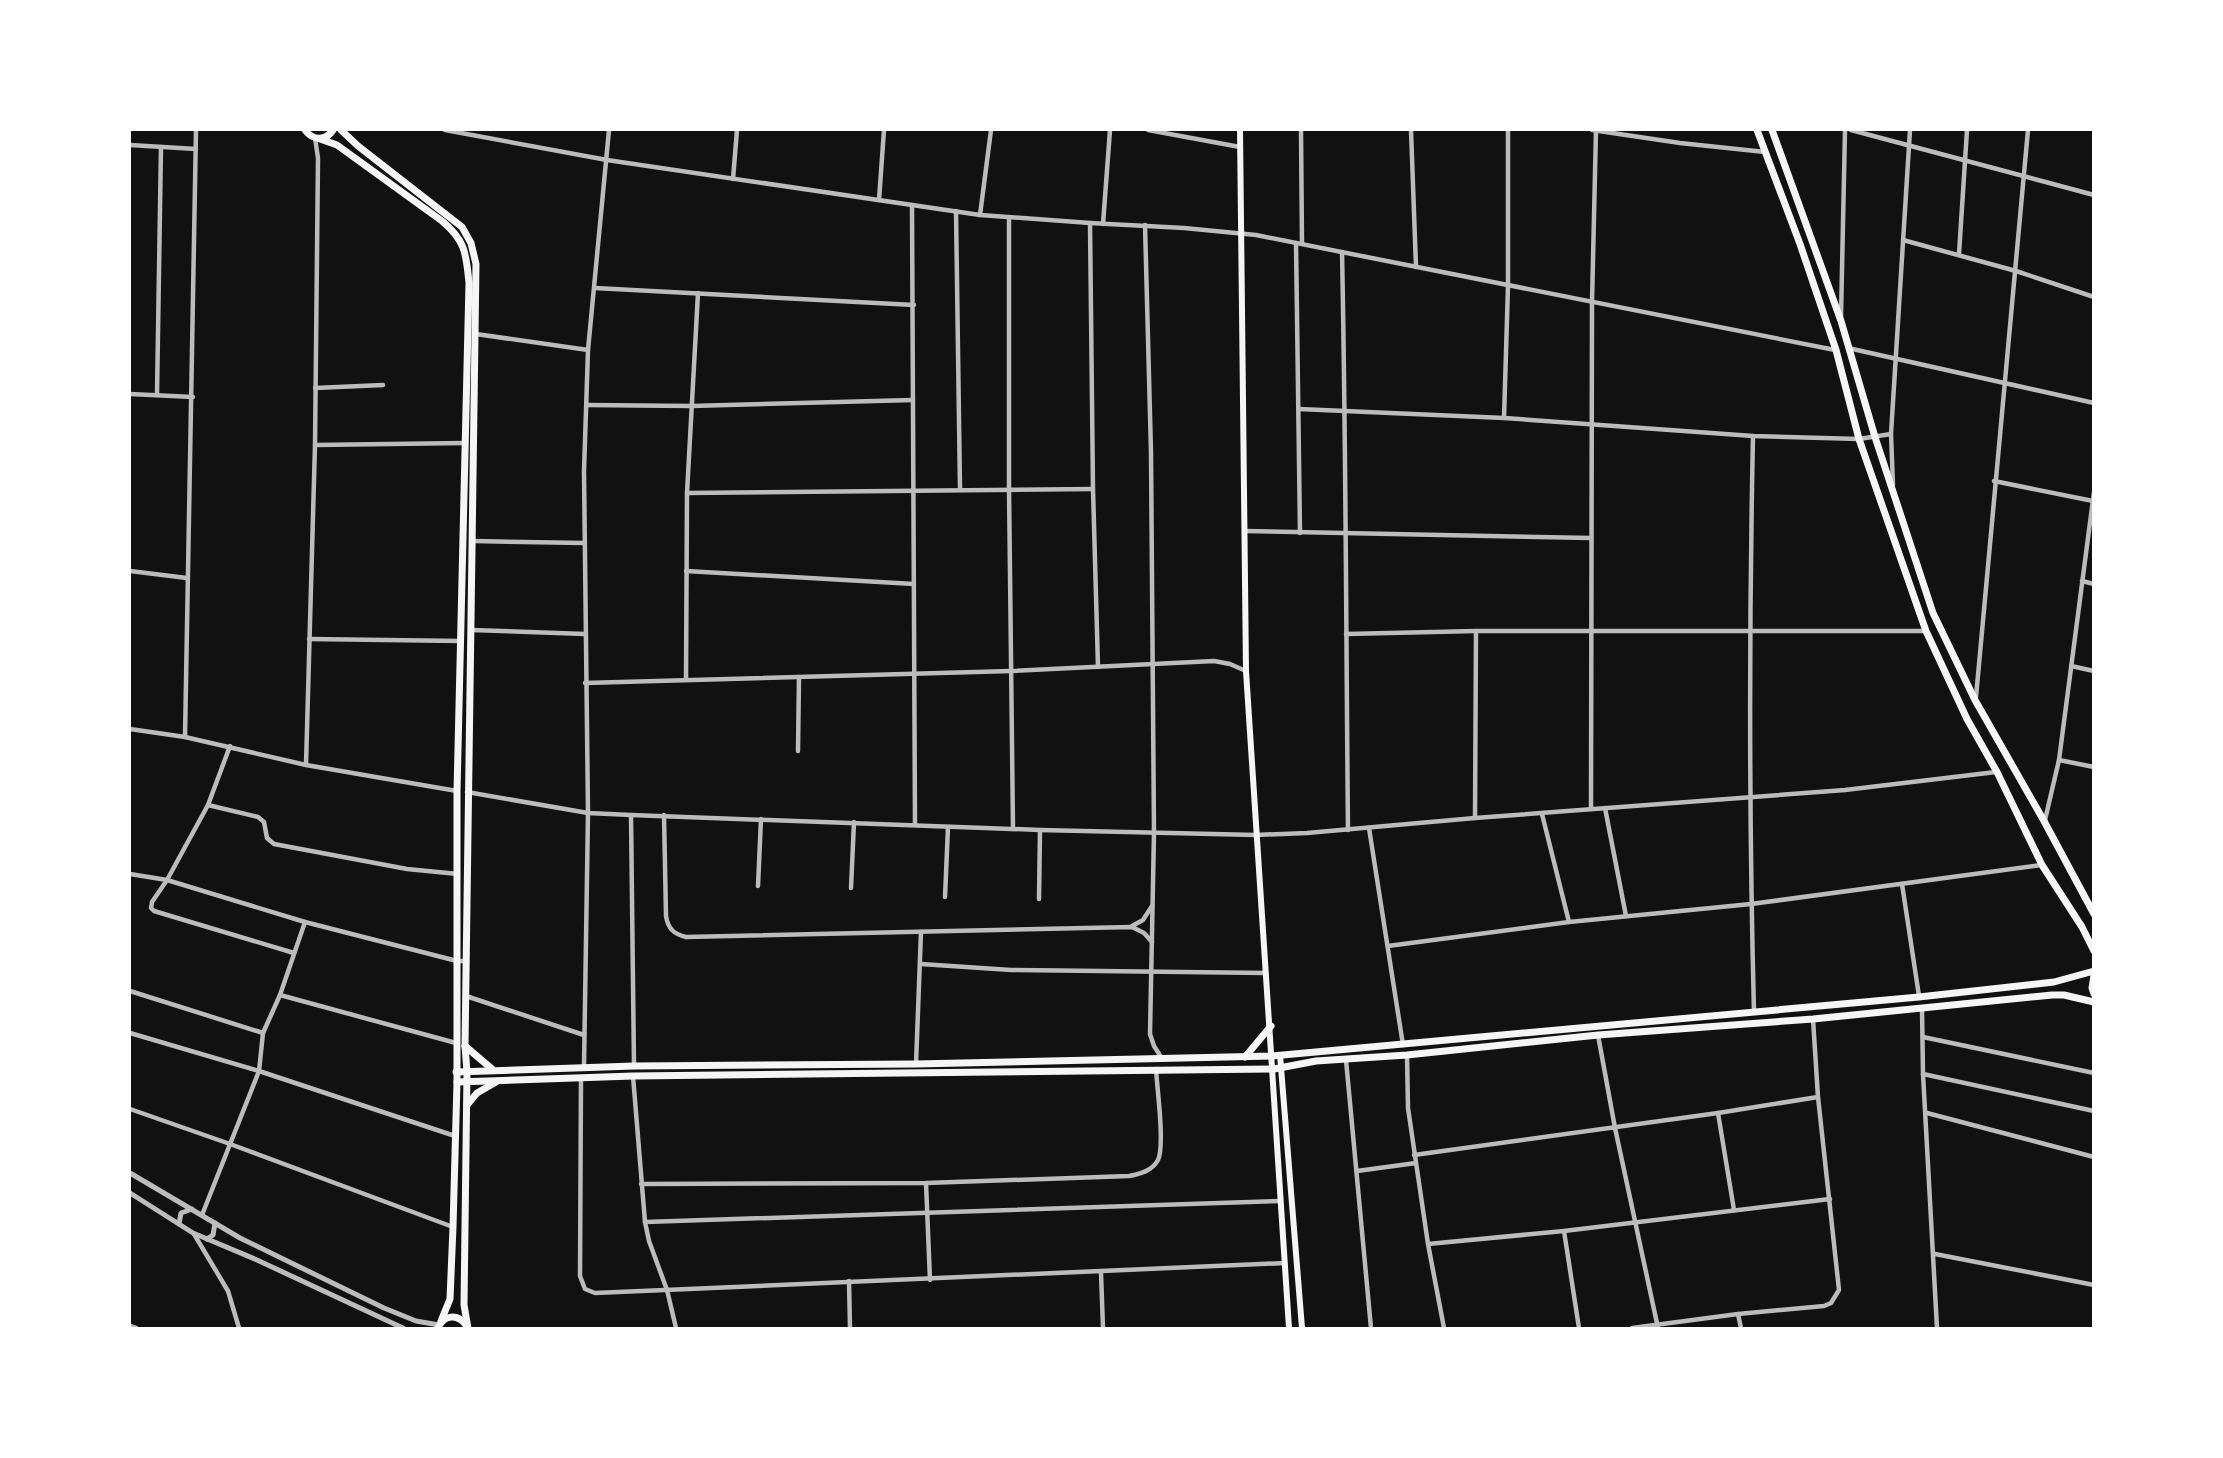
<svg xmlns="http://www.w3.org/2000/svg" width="2223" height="1458" viewBox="0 0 2223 1458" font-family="Manrope,sans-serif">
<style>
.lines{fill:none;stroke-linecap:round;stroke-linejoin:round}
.minor{stroke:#bcbcbc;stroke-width:4.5}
.tertiary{stroke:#bcbcbc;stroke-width:5}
.secondary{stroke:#f5f5f5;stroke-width:6}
.primary{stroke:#f5f5f5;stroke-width:7}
</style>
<rect width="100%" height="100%" fill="#111"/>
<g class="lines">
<g class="minor">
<path d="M445 130 607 160 980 215 1090 223 1184 228 1256 235 1835 350"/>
<path d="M1148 130 1240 147"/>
<path d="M1301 130 1302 244"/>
<path d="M1411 130 1416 267"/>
<path d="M1592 130 1680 143 1765 152"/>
<path d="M1851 130 2094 195"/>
<path d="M130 145 196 149"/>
<path d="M733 179 737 130"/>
<path d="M879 200 884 130"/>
<path d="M912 205 915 825"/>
<path d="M956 211 960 489"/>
<path d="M980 215 991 130"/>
<path d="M1009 217V488L1013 829"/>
<path d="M1090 223 1093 489 1098 667"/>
<path d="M1103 224 1110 130"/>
<path d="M1145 225 1151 452 1154 833 1150 1034 1154 1046 1161 1057"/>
<path d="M1903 240 2016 271 2094 297"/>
<path d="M1296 243 1300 533"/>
<path d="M1342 252C1346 445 1346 637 1348 830"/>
<path d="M1959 254 1967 130"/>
<path d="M595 288 914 305"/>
<path d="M1841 317 1845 130"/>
<path d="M476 334 588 350"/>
<path d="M1848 348 2094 403"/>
<path d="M315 388 383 385"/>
<path d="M130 394 193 397"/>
<path d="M157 395 161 147"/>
<path d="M587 405 691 406 913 400"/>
<path d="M1299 409 1504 418 1753 436 1859 439 1891 434"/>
<path d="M1504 418 1508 286V130"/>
<path d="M1753 436C1749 628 1749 820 1754 1012"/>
<path d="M315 445 465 443"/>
<path d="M1994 481 2093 501"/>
<path d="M1893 485 1891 434 1910 130"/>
<path d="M687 493 1093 489"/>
<path d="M1244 531 1591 538"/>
<path d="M473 541 584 543"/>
<path d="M130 571 187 578"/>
<path d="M686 571 914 584"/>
<path d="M2082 581 2094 584"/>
<path d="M471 630 585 634"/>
<path d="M1346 634 1476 631H1926"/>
<path d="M309 639 461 641"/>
<path d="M2071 666 2094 671"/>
<path d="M686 680 687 493 698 293"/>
<path d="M585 683 1011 671 1214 661 1230 664 1246 671"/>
<path d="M1976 697 2028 130"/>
<path d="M130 729 185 737 306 765 457 791"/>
<path d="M185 737C187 534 194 332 196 130"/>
<path d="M230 746 208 805 167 880 152 902 151 908 154 911 294 953"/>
<path d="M798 751 799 677"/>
<path d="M2059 760 2094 767"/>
<path d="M306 765 315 445 318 158 315 138"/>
<path d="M467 792 588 813 631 815 1040 830 1256 835 1307 833 1475 818 1845 790 1996 772"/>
<path d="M208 805 258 817 264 822 267 838 274 844 407 869 458 874"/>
<path d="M1605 808 1626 916"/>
<path d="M1591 809 1592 303 1596 130"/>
<path d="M1542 814 1569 922"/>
<path d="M631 815 634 1066"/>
<path d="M664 815 666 916C668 929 674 934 686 937L1132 927 1144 933 1152 942"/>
<path d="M1475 818 1476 631"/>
<path d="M2045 820 2059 760 2094 492"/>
<path d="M1369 828 1403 1045"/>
<path d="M130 874 167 880 305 922 457 961H467"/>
<path d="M1902 884 1919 996"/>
<path d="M758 886 761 819"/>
<path d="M851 888 854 822"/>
<path d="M945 897 948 827"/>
<path d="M1039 899 1040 830"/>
<path d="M1132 926 1143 920 1152 906"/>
<path d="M1388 946 1569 922 1751 904 2042 865"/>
<path d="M921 964 1011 970 1266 973"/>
<path d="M130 991 263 1033"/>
<path d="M280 995 456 1043"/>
<path d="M466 996 584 1035"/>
<path d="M1922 1008 1923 1074 1937 1328"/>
<path d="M130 1033 259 1071 455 1136"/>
<path d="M1598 1035 1615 1128 1658 1328"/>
<path d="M1923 1037 2094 1073"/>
<path d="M1407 1055 1408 1108 1428 1244 1444 1328"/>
<path d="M1346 1060 1371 1328"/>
<path d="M916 1064 921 932"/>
<path d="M584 1067 588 813 584 471 588 350 609 130"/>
<path d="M1923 1074 2094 1111"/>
<path d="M633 1076 645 1222 649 1241 667 1290 676 1328"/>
<path d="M581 1078 580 1276 585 1289 595 1293 1285 1263"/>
<path d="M130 1109 230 1144 453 1227"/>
<path d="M1718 1113 1734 1210"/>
<path d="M1927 1113 2094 1157"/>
<path d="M1414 1155 1718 1113 1818 1097"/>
<path d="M1357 1171 1416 1163"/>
<path d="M926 1183 930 1280"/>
<path d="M641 1184 926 1183 1129 1176C1140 1174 1152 1171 1158 1160 1165 1145 1157 1088 1156 1069"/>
<path d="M202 1215 259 1071 263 1033 280 995 305 922"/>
<path d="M645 1222 1281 1201"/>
<path d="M1564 1231 1579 1328"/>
<path d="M194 1234 228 1291 239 1328"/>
<path d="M1428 1244 1564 1231 1830 1199"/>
<path d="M1935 1254 2094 1285"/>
<path d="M1101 1273 1103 1328"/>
<path d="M849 1281 850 1328"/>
<path d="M1738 1314 1741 1328"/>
<path d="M130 1326 136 1328"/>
<path d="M1632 1328 1738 1314 1824 1306 1831 1303 1839 1290 1818 1097 1813 1019"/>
</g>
<g class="tertiary">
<path d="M130 1173 240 1238 384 1308 416 1321 439 1325"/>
<path d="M130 1193 193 1233 257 1260 403 1328"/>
<path d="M179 1224 181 1213 192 1209"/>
<path d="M207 1239 213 1235 215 1223"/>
</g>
<g class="secondary">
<path d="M1240 130 1246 671 1289 1328"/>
<path d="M1280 1055 1302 1328"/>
</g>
<g class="primary">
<path d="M305 130C313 141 326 141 333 130"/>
<path d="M341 130 358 146 462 227 471 243 476 264 465 1046 467 1072 464 1305 468 1328"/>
<path d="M1757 130 1800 244 1836 350 1859 439 1926 631 1967 719 1997 772 2042 865 2082 927 2094 951"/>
<path d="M1772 130 1841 321 1875 437 1933 613 1975 700 2044 821 2094 914"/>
<path d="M320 139 337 145 442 221C466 241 466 254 469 283L457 791V1082L453 1227 450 1299 441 1321"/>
<path d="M2094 975 2092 988 2094 994"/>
<path d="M465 1046 492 1069"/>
<path d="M1245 1057 1271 1026"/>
<path d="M456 1072 634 1066 916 1064 1272 1056 1919 997 2054 982 2094 971"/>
<path d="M457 1082 633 1076 1274 1069 1316 1061 1407 1055 1598 1035 1813 1019 2052 995H2064L2094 1002"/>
<path d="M467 1105 477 1093 496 1082"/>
<path d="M438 1328C444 1315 457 1313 466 1325"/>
</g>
</g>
<rect width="2223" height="1458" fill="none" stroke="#ffffff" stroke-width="262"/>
</svg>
